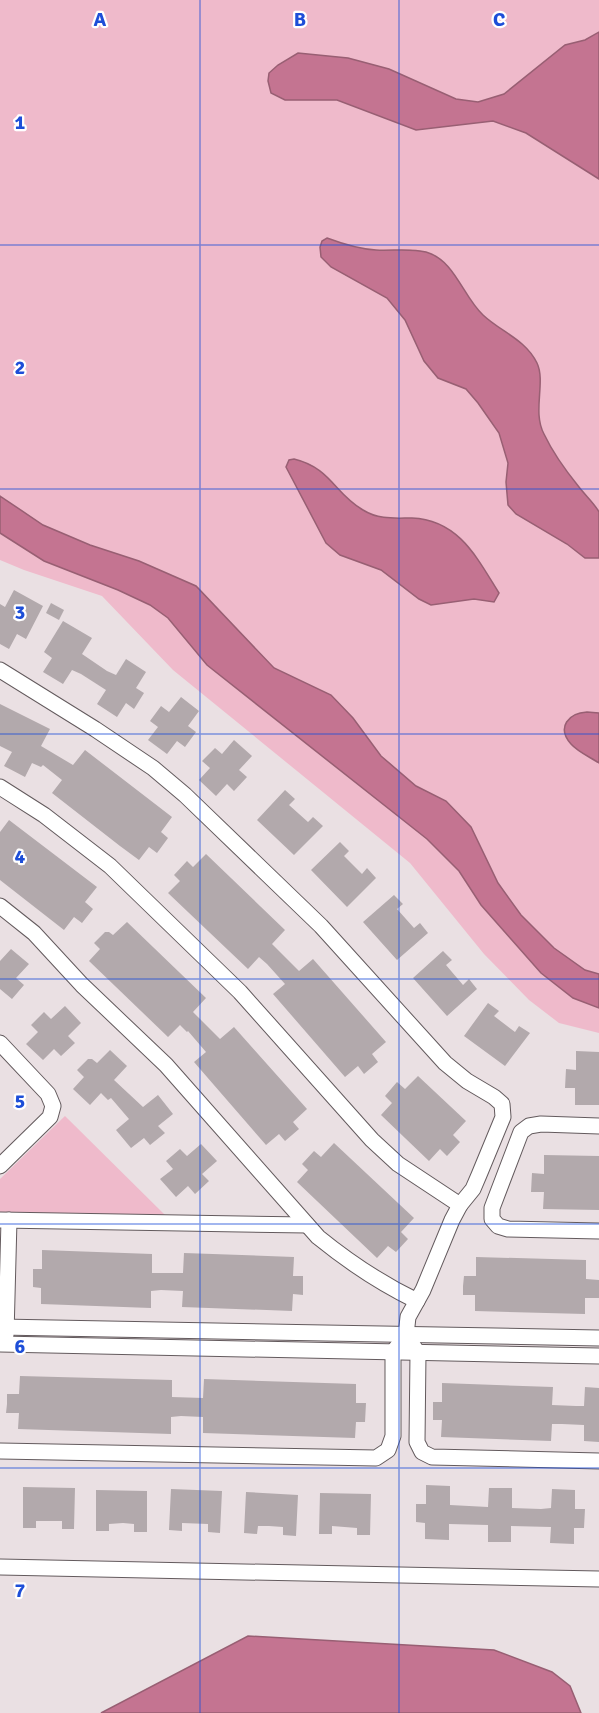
<svg xmlns="http://www.w3.org/2000/svg" width="599" height="1713" viewBox="0 0 599 1713" font-family="Signika,sans-serif">
<style>
.green{fill:#efbacb}
.water{fill:#c47491;stroke:#985f73;stroke-width:1.5}
.building{fill:#b2a9ac}
.lines{fill:none;stroke-linecap:round;stroke-linejoin:round}
.minor-casing{stroke:#635a5d;stroke-width:17}
.minor{stroke:#fff;stroke-width:15}
.grid{fill:none;stroke:#1d4ed8;stroke-width:1.5;stroke-opacity:0.55}
.grid-label{font-size:20px;text-anchor:middle;font-weight:bold;fill:#1d4ed8;stroke:#fff;stroke-width:4.5;stroke-linejoin:round;paint-order:stroke}
</style>
<rect width="100%" height="100%" fill="#eae0e3"/>
<g class="green">
<path d="M0 0H599V1033L559 1023 529 1000 484 954 410 863 173 670 102 596 24 570 0 560Z"/>
<path d="M65 1116 167 1217 0 1213V1179Z"/>
</g>
<g class="water">
<path d="M599 32V179L526 133 493 121 416 130 337 100H285L271 93 268 81 269 73 278 65 298 53 348 58 389 69 456 99 478 102 504 94 565 45 585 40Z"/>
<path d="M327 238C343 244 359 249 376 250 392 251 410 248 426 252 455 260 463 297 483 315 501 332 525 339 537 363 546 382 532 412 544 434 553 453 566 471 579 487 585 495 595 504 599 512 599 519 599 549 599 558H585L567 544 516 514 508 505 506 482 508 463 499 433 478 403 466 389 438 378 424 361 405 320 387 298 331 267 321 257 320 247 322 241Z"/>
<path d="M294 459C331 468 334 493 363 510 379 520 395 518 412 518 459 520 477 558 499 593L494 602 474 599 431 605 419 599 381 570 340 555 326 543 286 467 289 460Z"/>
<path d="M0 496 43 525 90 545 139 561 196 586 274 668 331 695 353 718 381 756 416 786 446 801 471 827 498 883 521 915 554 948 585 970 599 974V1008L573 998 541 973 481 905 459 871 427 839 207 665 168 618 150 605 118 590 44 561 0 533Z"/>
<path d="M587 712 599 713V763C590 757 578 752 571 744 556 727 569 713 587 712Z"/>
<path d="M248 1636 494 1650 552 1672 570 1686 581 1713H101Z"/>
</g>
<g class="building">
<path d="M14 590 43 606 26 639 17 634 9 649 0 644V604L5 607Z"/>
<path d="M51 603 64 610 59 620 46 613Z"/>
<path d="M63 621 92 638 82 654 107 671 116 675 126 659 146 672 136 688 144 693 134 709 126 703 117 717 97 704 106 690 81 674 72 670 63 684 43 672 52 658 44 652Z"/>
<path d="M181 697 199 711 188 726 196 732 185 747 177 741 167 754 148 740 158 727 150 721 161 706 169 712Z"/>
<path d="M0 704 50 729 41 746 73 765 85 750 172 817 161 832 168 838 157 853 149 847 139 860 120 846 52 793 62 780 43 765 41 767 32 763 25 777 4 766 12 752 0 746Z"/>
<path d="M234 740 252 756 239 770 247 777 234 791 227 784 216 796 199 780 210 768 202 761 215 748 222 754Z"/>
<path d="M285 790 295 799 289 805 308 822 313 817 323 826 294 855 257 820Z"/>
<path d="M9 820 97 887 85 902 93 909 82 923 74 917 64 930 0 880V832Z"/>
<path d="M340 842 349 851 344 856 362 874 367 868 376 878 347 907 311 870Z"/>
<path d="M206 854 285 930 272 944 299 971 313 959 386 1042 372 1054 378 1062 364 1074 358 1066 345 1077 273 994 285 984 267 964 259 957 248 969 168 893 180 881 174 875 187 861 193 867Z"/>
<path d="M394 895 403 904 397 909 414 928 420 923 428 933 397 960 363 922Z"/>
<path d="M127 922 206 998 193 1012 220 1039 234 1027 307 1109 293 1122 299 1129 285 1141 279 1134 266 1145 194 1062 206 1052 188 1031 187 1032 180 1025 168 1037 89 961 100 949 94 943 105 932H109L113 935Z"/>
<path d="M11 949 29 964 16 978 24 985 12 999 0 989V961Z"/>
<path d="M443 951 452 960 446 965 463 985 469 979 477 989 447 1016 413 978Z"/>
<path d="M488 1003 499 1011 494 1016 515 1032 519 1026 530 1033 505 1066 464 1036Z"/>
<path d="M65 1006 81 1023 68 1036 75 1043 61 1056 54 1049 43 1060 26 1044 38 1032 31 1025 44 1012 51 1019Z"/>
<path d="M110 1050 127 1066 114 1080 143 1107 158 1095 173 1114 158 1126 165 1133 150 1145 144 1138 131 1148 116 1130 129 1119 111 1098 108 1100 101 1093 90 1105 73 1089 84 1077 77 1070 88 1059H92L97 1063Z"/>
<path d="M576 1051 599 1052V1105H575V1088H565L566 1069 576 1070Z"/>
<path d="M418 1076 466 1121 453 1135 460 1142 447 1156 440 1149 429 1161 381 1115 392 1103 385 1096 397 1082 405 1089Z"/>
<path d="M334 1143 414 1218 401 1232 408 1239 396 1252 388 1246 377 1258 297 1182 308 1170 302 1164 314 1151 321 1157Z"/>
<path d="M201 1144 217 1161 202 1174 209 1181 195 1194 188 1186 176 1197 160 1179 173 1169 166 1161 180 1149 187 1156Z"/>
<path d="M544 1155 599 1156V1210L543 1209 544 1192H531L532 1173 544 1174Z"/>
<path d="M42 1250 152 1254V1273H183L184 1253 294 1257 293 1276H303V1295L293 1294 292 1311 182 1307 183 1291 161 1290 151 1291V1308L41 1304V1288L33 1287V1269H42Z"/>
<path d="M476 1257 586 1260V1279L599 1280V1298H585V1314L475 1311V1295H463V1286L464 1276H476Z"/>
<path d="M20 1376 172 1380V1397L203 1398 204 1379 356 1384V1403H366L365 1422H356L355 1438 203 1433V1417L181 1416 171 1417V1434L18 1429 19 1413H6L7 1404V1394H19Z"/>
<path d="M442 1383 553 1387 552 1405 576 1406H584L585 1387 599 1388V1442L584 1441V1425L562 1424H552L551 1441 441 1437 442 1420H433V1402H442Z"/>
<path d="M426 1485 450 1486V1505L488 1507 489 1488H512V1508L541 1509 551 1508 552 1489 575 1490V1509H585L584 1528H574V1544L550 1543 551 1527 511 1526V1542H488V1525L449 1524V1540L425 1539V1523L416 1522V1504H426Z"/>
<path d="M23 1487 75 1488 74 1529H62V1521H36V1528H23Z"/>
<path d="M171 1489 222 1491 220 1533 208 1532V1524L182 1523V1531L169 1530Z"/>
<path d="M96 1490 147 1491V1532H134V1524L123 1523 109 1524V1531H96Z"/>
<path d="M246 1492 298 1495 296 1536 283 1535V1527L269 1526H258L257 1534 244 1533Z"/>
<path d="M320 1493 371 1494 370 1535H357V1528L332 1526V1534H319Z"/>
</g>
<g class="lines">
<g class="minor-casing">
<g id="minor">
<path d="M0 670 95 729 153 768 185 795 321 926 445 1063 467 1081 494 1097 502 1104 503 1117 479 1175 473 1189 460 1205 452 1220 423 1290 408 1317 406 1335"/>
<path d="M0 787 44 815 110 866 240 992 372 1140 398 1164 460 1205"/>
<path d="M0 906 34 933 82 985 166 1065 318 1237C350 1263 380 1283 417 1301"/>
<path d="M0 1043 48 1094 53 1106 50 1117 0 1166"/>
<path d="M599 1126 541 1124 529 1126 521 1132 492 1208V1219L498 1226 508 1229 599 1231"/>
<path d="M0 1220 307 1225"/>
<path d="M0 1327 599 1338"/>
<path d="M6 1335 9 1220"/>
<path d="M0 1344 599 1356"/>
<path d="M0 1451 376 1458 388 1450 393 1436V1352L406 1335 418 1353 417 1442 422 1452 432 1457 599 1461"/>
<path d="M0 1567 599 1579"/>
</g>
</g>
<use href="#minor" class="minor"/>
</g>
<path class="grid" d="M200 0V1713M399 0V1713M0 245H599M0 489H599M0 734H599M0 979H599M0 1224H599M0 1468H599"/>
<g class="grid-label">
<text x="100" y="26">A</text>
<text x="300" y="26">B</text>
<text x="499" y="26">C</text>
<text x="20" y="129">1</text>
<text x="20" y="374">2</text>
<text x="20" y="619">3</text>
<text x="20" y="863">4</text>
<text x="20" y="1108">5</text>
<text x="20" y="1353">6</text>
<text x="20" y="1597">7</text>
</g>
</svg>
